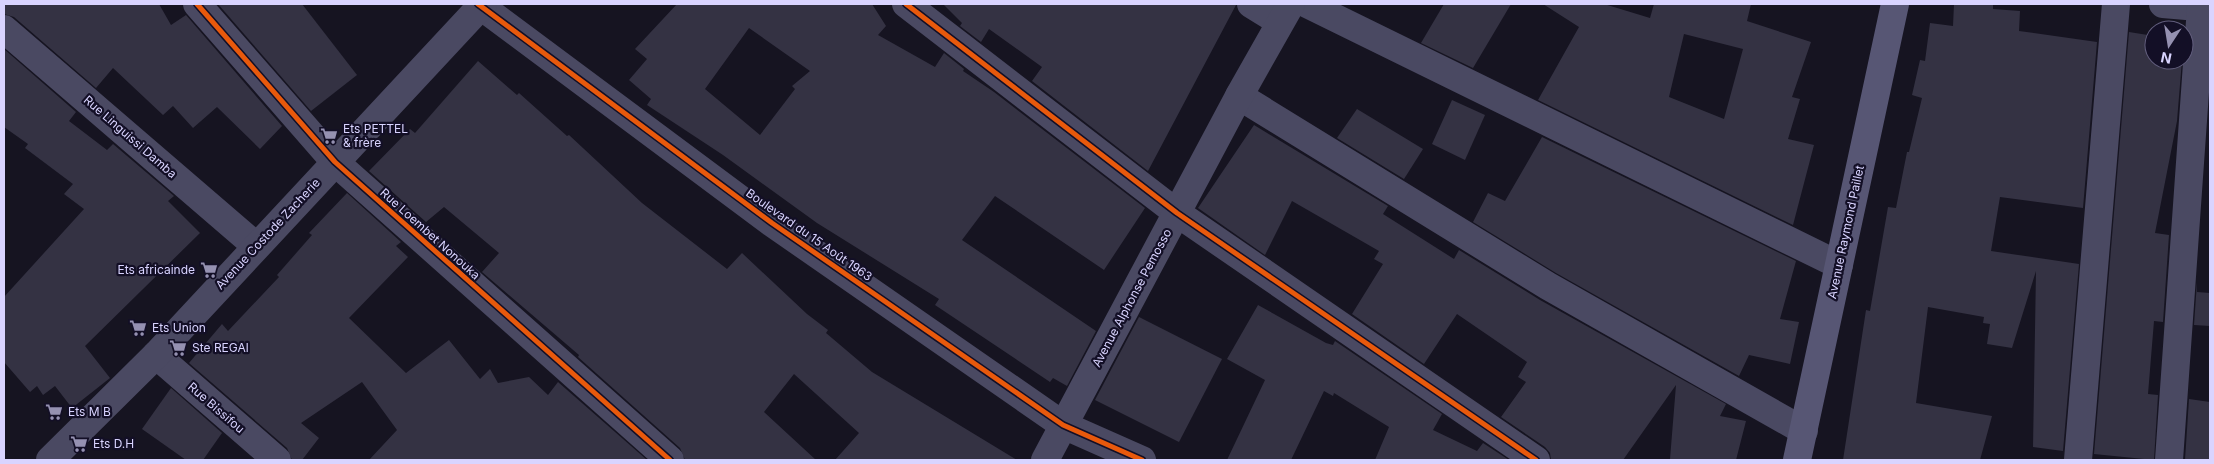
<svg xmlns="http://www.w3.org/2000/svg" width="2214" height="464" viewBox="0 0 2214 464" font-family="Inter,sans-serif">
<style>
.building{fill:#343243;fill-rule:evenodd}
.lines{fill:none;stroke-linecap:round;stroke-linejoin:round}
.minor{stroke:#4a4962;stroke-width:28}
.tertiary{stroke:#4a4962;stroke-width:28}
.secondary{stroke:#575674;stroke-width:28}
.cycleway-casing{stroke:#130f26;stroke-width:8}
.cycleway{stroke:#e8590c;stroke-width:5}
.labels{text-anchor:middle;stroke-width:4.5;stroke-linejoin:round;paint-order:stroke}
.poi-label{font-size:12px;fill:#d9d4ff;stroke:#130f26;text-anchor:start}
.street-label{font-size:12px;fill:#d9d4ff;stroke:#130f26}
</style>
<rect width="100%" height="100%" fill="#161421"/>
<g class="building">
<path d="M4 4H159L171 25 186 15 282 126 260 149 217 107 193 128 173 106 163 115 113 68 96 88 14 17 4 14Z"/>
<path d="M218 4H302L357 75 311 111Z"/>
<path d="M677 4H872L886 26 878 35 935 67 944 53 964 69 963 71 994 92 1145 208 1104 270 995 196 962 240 1096 331 1067 386 1053 378 1050 382 935 305 939 299 817 223 723 155 647 105 651 99 629 80 647 59 635 49ZM749 28 810 71 792 86 795 89 760 135 705 89Z"/>
<path d="M943 4H1235L1236 5 1148 171 1032 81 1042 67 989 29 981 42 960 26 962 23Z"/>
<path d="M1444 4H1511L1473 68 1421 43Z"/>
<path d="M1543 4H1604L1650 18 1654 4H1751L1747 21 1811 42 1792 97 1800 99 1788 139 1814 145 1793 225 1538 100 1579 27ZM1684 34 1743 49 1724 119 1669 97Z"/>
<path d="M1954 4H1993V9L2020 11 2019 31 2097 42 2083 208 2000 197 1991 251 2079 264 2063 451 2033 447 2036 271 2012 348 1987 344 1990 324 1983 323 1984 317 1928 307 1916 403 1992 416 1980 460H1843L1866 310 1870 311 1888 207 1896 208 1907 152H1909L1922 98 1912 95 1920 60 1925 61 1930 23 1953 26Z"/>
<path d="M2129 32 2154 36V60H2182L2177 121 2155 233 2169 235 2163 322 2154 321 2148 394 2158 395 2154 460 2094 454Z"/>
<path d="M4 49 76 112 69 121 107 150 113 144 174 196 168 201 200 233 85 346 110 378 72 408 55 386 43 395 37 386 30 392 4 362V297L84 209 64 194 73 184 25 148 28 144 4 127Z"/>
<path d="M478 61 517 95 519 93 567 136 569 135 642 203 727 269 742 253 807 314 828 330 826 333 872 372 1017 460H835L859 433 794 374 764 412 816 460H685L680 448 578 357 579 355 482 272 499 253 444 207 426 222 369 171 410 129 415 133Z"/>
<path d="M1452 100 1485 115 1465 160 1432 144Z"/>
<path d="M1357 109 1423 149 1404 179 1337 138Z"/>
<path d="M1254 125 1388 206 1383 214 1454 259 1459 250 1540 300 1726 404 1720 416 1746 421 1736 460 1670 459 1676 385 1623 460H1551L1550 453 1545 447 1501 417 1526 382 1518 377 1527 362 1457 314 1424 364 1352 314 1383 264 1374 259 1379 251 1292 201 1265 255 1198 208Z"/>
<path d="M1542 137 1796 261 1780 319 1799 322 1790 364 1749 355 1739 376 1556 273 1473 222 1488 193 1505 201Z"/>
<path d="M347 193 401 242 396 246 408 257 349 318 406 373 449 340 480 379 490 369 498 383 529 377 548 395 558 382 647 460H369L397 430 362 382 301 423 319 438 302 460H292L287 448 189 363 222 324 228 331 279 277 277 275 312 235 309 233Z"/>
<path d="M2197 282V292L2210 293V326L2194 325Z"/>
<path d="M1258 305 1326 343 1333 345 1335 341 1442 414 1433 430 1477 451 1483 443 1509 460H1375L1389 427 1334 393 1333 396 1324 391 1291 460H1227L1265 380 1227 359Z"/>
<path d="M1139 317 1222 359 1179 442 1095 400Z"/>
<path d="M171 388 222 433 203 460H186L142 429Z"/>
<path d="M2189 399 2210 402V460H2185Z"/>
</g>
<g class="lines">
<g class="minor">
<path d="M197 4 335 162 670 460"/>
<path d="M478 4 772 223 1063 425 1142 460"/>
<path d="M906 4 1177 213 1536 460"/>
<path d="M1251 4 1280 22"/>
<path d="M1307 4 1839 265"/>
<path d="M2163 4 2210 8"/>
<path d="M4 29 256 246"/>
<path d="M1239 96 1548 286 1804 431"/>
<path d="M156 355 277 460"/>
<path d="M1045 460 1239 96 1291 4"/>
<path d="M2078 460 2116 4"/>
<path d="M2169 460 2201 7"/>
</g>
<path class="tertiary" d="M50 460 156 355 483 4"/>
<path class="secondary" d="M1797 460 1895 4"/>
<g class="cycleway-casing">
<g id="cycleway">
<path d="M197 4 335 162 670 460"/>
<path d="M478 4 772 223 1063 425 1142 460"/>
<path d="M906 4 1177 213 1536 460"/>
</g>
</g>
<use href="#cycleway" class="cycleway"/>
</g>
<defs>
<g id="supermarket-bare" transform="scale(1.35)"><path d="M-6-5.5h2.5l.6 2H6L4.5 2H-2.5L-4.4-4H-6ZM-1.5 3.2a1.3 1.3 0 1 0 .1 0ZM3 3.2a1.3 1.3 0 1 0 .1 0Z" fill="#9591b1" stroke="#130f26" stroke-width="2.5" paint-order="stroke"/></g>
</defs>
<g fill-rule="evenodd">
<use href="#supermarket-bare" x="329" y="136"/>
<use href="#supermarket-bare" x="209" y="270"/>
<use href="#supermarket-bare" x="138" y="328"/>
<use href="#supermarket-bare" x="178" y="348"/>
<use href="#supermarket-bare" x="54" y="412"/>
<use href="#supermarket-bare" x="79" y="444"/>
</g>
<g class="labels">
<g class="poi-label">
<text x="343" y="133">Ets PETTEL<tspan x="343" dy="14">&amp; frère</tspan></text>
<text x="195" y="274" text-anchor="end">Ets africainde</text>
<text x="152" y="332">Ets Union</text>
<text x="192" y="352">Ste REGAl</text>
<text x="68" y="416">Ets M B</text>
<text x="93" y="448">Ets D.H</text>
</g>
<g class="street-label">
<text transform="translate(130 137) rotate(41)" y="4">Rue Linguissi Damba</text>
<text transform="translate(1846 232) rotate(-78)" y="4">Avenue Raymond Paillet</text>
<text transform="translate(268 234) rotate(-47)" y="4">Avenue Costode Zacherie</text>
<text transform="translate(430 234) rotate(42)" y="4">Rue Loembet Nonouka</text>
<text transform="translate(809 235) rotate(35)" y="4">Boulevard du 15 Août 1963</text>
<text transform="translate(1132 298) rotate(-62)" y="4">Avenue Alphonse Pemosso</text>
<text transform="translate(216 408) rotate(41)" y="4">Rue Bissifou</text>
</g>
</g>
<rect width="2214" height="464" fill="none" stroke="#d9d4ff" stroke-width="10"/>
<g transform="translate(2169 45) rotate(192)"><circle r="24" fill="#130f26" stroke="#625e7d"/>
<path d="M0-4L9 19L0 12L-9 19Z" fill="#9591b1"/>
<text y="-8" font-size="14" font-weight="bold" text-anchor="middle" fill="#d9d4ff">N</text>
</g>
</svg>
